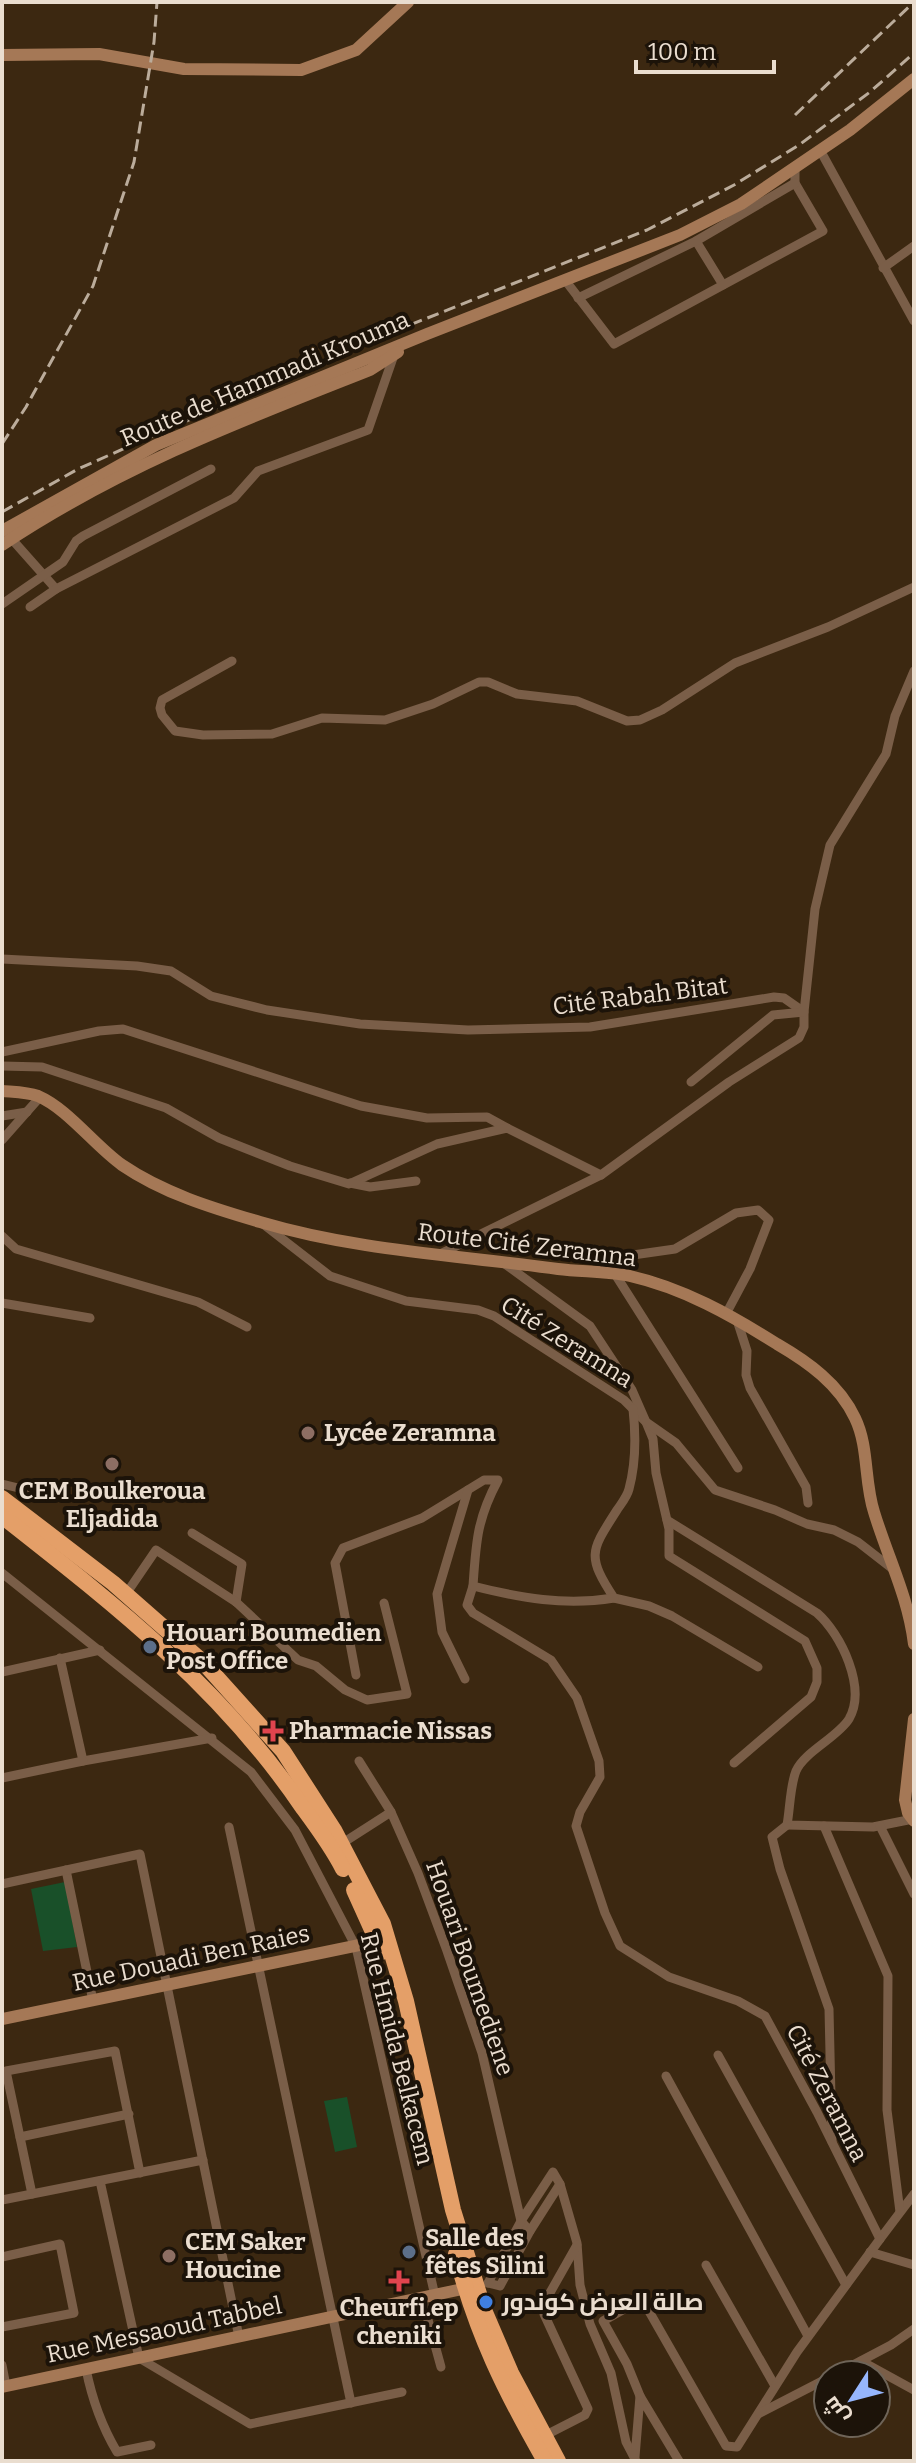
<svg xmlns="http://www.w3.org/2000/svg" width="916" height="2463" viewBox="0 0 916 2463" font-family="Bitter,Cairo,serif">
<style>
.green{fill:#195029}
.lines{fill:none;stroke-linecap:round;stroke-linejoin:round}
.street{stroke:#7a5e48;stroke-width:9}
.secondary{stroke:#a57856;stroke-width:12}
.highway{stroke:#e49f68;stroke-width:16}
.rail{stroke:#bbac9b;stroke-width:3;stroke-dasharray:12 6;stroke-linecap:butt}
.education-dot{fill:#8d6e63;stroke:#1c1309;stroke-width:3}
.service-dot{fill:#5c6f8a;stroke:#1c1309;stroke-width:3}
.health-dot{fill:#e0444e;stroke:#1c1309;stroke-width:3}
.shop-dot{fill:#3f7fe0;stroke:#1c1309;stroke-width:3}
.labels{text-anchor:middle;stroke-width:8;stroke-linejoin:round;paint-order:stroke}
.street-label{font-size:24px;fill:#eaddcf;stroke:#1c1309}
.poi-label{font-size:24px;font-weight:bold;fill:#eaddcf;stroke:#1c1309;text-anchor:start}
</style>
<rect width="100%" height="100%" fill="#3c2811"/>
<g class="green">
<path d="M65 1882 77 1947 43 1951 31 1889Z"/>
<path d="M347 2097 357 2147 335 2152 324 2101Z"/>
</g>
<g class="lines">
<g class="street">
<path d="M820 150 914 321"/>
<path d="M696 241 723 285"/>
<path d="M883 268 914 246"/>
<path d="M565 280 614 344 823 231 795 183V168"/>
<path d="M578 298 696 241 795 183"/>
<path d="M9 536 56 589 234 498 258 471 368 430 394 355"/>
<path d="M2 604 63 562 76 541 83 536 211 469"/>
<path d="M30 607 56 589"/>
<path d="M232 661 162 700 160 708 162 715 175 731 203 735 272 734 322 718 385 720 433 704 479 682H488L517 694 577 701 627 721 640 720 662 710 735 663 828 627 914 587"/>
<path d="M2 959 137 966 171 971 211 996 267 1010 360 1024 468 1030 590 1027 774 997 784 998 804 1012V1027L799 1038 729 1082 601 1175"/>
<path d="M2 1052 99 1031 123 1029 361 1106 427 1118 487 1117 507 1128"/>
<path d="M2 1066 42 1067 166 1108 219 1138 290 1166 349 1184 437 1144 507 1128 601 1175 438 1255"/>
<path d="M691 1082 773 1015 804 1012 815 909 830 845 886 754 895 716 914 671"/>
<path d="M2 1116 27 1112"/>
<path d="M2 1140 40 1097"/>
<path d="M350 1183 370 1187 416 1181"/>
<path d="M263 1224 330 1276 406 1301 478 1310 494 1316 624 1400 646 1422 653 1439 656 1473 669 1529V1556L805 1641 817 1668V1682L811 1697 734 1763"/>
<path d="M2 1236 16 1249 198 1302 247 1327"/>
<path d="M505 1264 590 1326 632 1390 646 1422 676 1443 715 1490 775 1510 807 1524 834 1530 858 1542 894 1570"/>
<path d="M604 1273 607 1265 619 1257 675 1249 736 1213 758 1210 769 1220 750 1269 726 1314"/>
<path d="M615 1274 738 1468"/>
<path d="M2 1303 90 1318"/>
<path d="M737 1320 747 1351 746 1375 750 1388 806 1487 808 1503"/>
<path d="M633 1409C636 1436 636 1463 629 1489 627 1497 621 1504 617 1510 591 1551 586 1555 614 1598L649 1606 672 1616 758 1667"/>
<path d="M2 1484 39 1493"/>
<path d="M667 1520 817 1613C841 1634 867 1688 849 1719 838 1737 804 1752 796 1771 790 1786 790 1809 787 1825L873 1827 913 1819 914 1821"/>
<path d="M192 1533 242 1564 236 1602"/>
<path d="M2 1573 251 1772 295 1830 356 1947 435 2296"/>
<path d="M473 1586 467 1605 473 1613 551 1660 577 1698 599 1761 600 1777 580 1812 576 1826 605 1913 620 1946 669 1977 738 2001 765 2016 817 2112 880 2239 914 2194"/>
<path d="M126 1594 156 1550 236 1602 298 1660 316 1666 345 1690 367 1700 407 1694 384 1603"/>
<path d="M60 1658 83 1761 212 1738"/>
<path d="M2 1672 100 1650"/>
<path d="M356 1675 335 1563 343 1548 422 1518 484 1480H498C477 1519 476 1542 473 1586 520 1598 565 1606 614 1598"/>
<path d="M465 1679 442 1632 437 1594 468 1490"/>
<path d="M359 1761 391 1812 418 1873 447 1951 482 2053 521 2221 530 2231"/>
<path d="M2 1778 83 1761"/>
<path d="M787 1825 772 1837 780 1869 829 2009 832 2142"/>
<path d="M824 1826 888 1976 887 2110 900 2212"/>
<path d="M880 1826 914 1894"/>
<path d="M229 1827 351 2403"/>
<path d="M338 1846 391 1812"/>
<path d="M66 1870 93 2001"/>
<path d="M2 1884 140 1854 239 2337"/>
<path d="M718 2055 846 2285"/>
<path d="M666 2076 808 2336"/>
<path d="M20 2137 129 2114"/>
<path d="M100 2181 139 2358 250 2424 402 2392"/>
<path d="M32 2194 6 2071 115 2051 140 2173"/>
<path d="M2 2200 203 2160"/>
<path d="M870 2252 914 2265"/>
<path d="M2 2257 60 2244 74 2313 2 2327"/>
<path d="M706 2265 775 2386"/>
<path d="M488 2283 521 2221 553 2172 560 2184 577 2243 580 2285 590 2324 611 2373 626 2442 636 2461"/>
<path d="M488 2283 500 2286 530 2231 560 2184"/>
<path d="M422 2298 441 2367"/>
<path d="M861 2361 914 2390"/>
<path d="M2 2365 6 2386"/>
<path d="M86 2369C92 2399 101 2425 117 2452L151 2445"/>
<path d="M834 2375 891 2345 914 2329"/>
<path d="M640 2396 627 2364 603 2321 642 2299 726 2446 737 2447 797 2352 880 2239"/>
<path d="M760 2413 828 2378"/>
<path d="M544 2436 585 2415 588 2409 544 2314 547 2298 577 2245"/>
<path d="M635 2457 640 2396 679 2461"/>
</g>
<g class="secondary">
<path d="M2 55 99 54 184 69 301 70 356 50 408 2"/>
<path d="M2 531 156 445 427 334 680 235 741 204 850 130 914 79"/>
<path d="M2 545C119 467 240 421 370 370L398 352"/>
<path d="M2 1091C13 1092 27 1092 38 1096 68 1109 94 1145 122 1165 163 1193 212 1208 260 1222 358 1251 458 1255 558 1269 582 1272 607 1271 630 1276 683 1288 731 1315 777 1344 808 1362 839 1384 855 1418 869 1447 864 1481 874 1512 888 1558 908 1596 914 1644"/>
<path d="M914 1719 905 1800 908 1813 914 1821"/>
<path d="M2 2019 383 1940"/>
<path d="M2 2387 472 2287"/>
</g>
<g class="highway">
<path d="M2 1498 113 1583 204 1663 283 1751 334 1830 383 1924 406 2001 453 2210 484 2310 511 2373 558 2461"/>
<path d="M2 1516C114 1604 222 1688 303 1808 317 1827 332 1847 343 1869"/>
<path d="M354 1890 382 1952"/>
<path d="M456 2254C476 2333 505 2391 545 2461"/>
</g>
<g class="rail">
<path d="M795 115 914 2"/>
<path d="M2 444 26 407 93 286 134 162 154 42 157 2"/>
<path d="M2 512 78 469 335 355 647 230 734 185 799 145 870 92 914 53"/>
</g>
</g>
<g class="education-dot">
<circle cx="308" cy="1433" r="8"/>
<circle cx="112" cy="1464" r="8"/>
<circle cx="169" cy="2256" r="8"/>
</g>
<g class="service-dot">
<circle cx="150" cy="1647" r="8"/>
<circle cx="409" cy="2252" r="8"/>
</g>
<g class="health-dot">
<path d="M269 1719h8v8h8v8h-8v8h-8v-8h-8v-8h8z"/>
<path d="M395 2269h8v8h8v8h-8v8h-8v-8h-8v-8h8z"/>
</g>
<circle class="shop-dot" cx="486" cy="2302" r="8"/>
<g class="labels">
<g class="street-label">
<text transform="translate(265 379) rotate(-23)" y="8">Route de Hammadi Krouma</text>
<text transform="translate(640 996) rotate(-7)" y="8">Cité Rabah Bitat</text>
<text transform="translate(527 1245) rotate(7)" y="8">Route Cité Zeramna</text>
<text transform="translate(567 1342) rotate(32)" y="8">Cité Zeramna</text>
<text transform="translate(191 1958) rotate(-12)" y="8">Rue Douadi Ben Raies</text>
<text transform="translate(470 1968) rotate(71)" y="8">Houari Boumediene</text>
<text transform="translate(397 2049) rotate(76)" y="8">Rue Hmida Belkacem</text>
<text transform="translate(827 2093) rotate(63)" y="8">Cité Zeramna</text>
<text transform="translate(164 2330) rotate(-12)" y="8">Rue Messaoud Tabbel</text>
</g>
<g class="poi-label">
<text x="324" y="1441">Lycée Zeramna</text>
<text x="112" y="1499" text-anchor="middle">CEM Boulkeroua<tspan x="112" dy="28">Eljadida</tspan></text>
<text x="166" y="1641">Houari Boumedien<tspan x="166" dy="28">Post Office</tspan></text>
<text x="289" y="1739">Pharmacie Nissas</text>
<text x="425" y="2246">Salle des<tspan x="425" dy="28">fêtes Silini</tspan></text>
<text x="185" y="2250">CEM Saker<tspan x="185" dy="28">Houcine</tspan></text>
<text x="502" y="2310">صالة العرض كوندور</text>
<text x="399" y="2316" text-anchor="middle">Cheurfi.ep<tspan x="399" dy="28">cheniki</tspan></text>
</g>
</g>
<rect width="916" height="2463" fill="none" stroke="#eaddcf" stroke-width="8"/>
<g transform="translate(852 2399) rotate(234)"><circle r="38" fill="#1c1309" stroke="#6e6458" stroke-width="2"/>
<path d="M0-6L14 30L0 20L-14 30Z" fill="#96b6fd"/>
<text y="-12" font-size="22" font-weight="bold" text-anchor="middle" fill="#eaddcf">ش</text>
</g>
<path d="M636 60v12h138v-12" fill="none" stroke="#eaddcf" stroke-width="4"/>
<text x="648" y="60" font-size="24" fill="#eaddcf" stroke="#1c1309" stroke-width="6" paint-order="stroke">100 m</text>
</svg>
